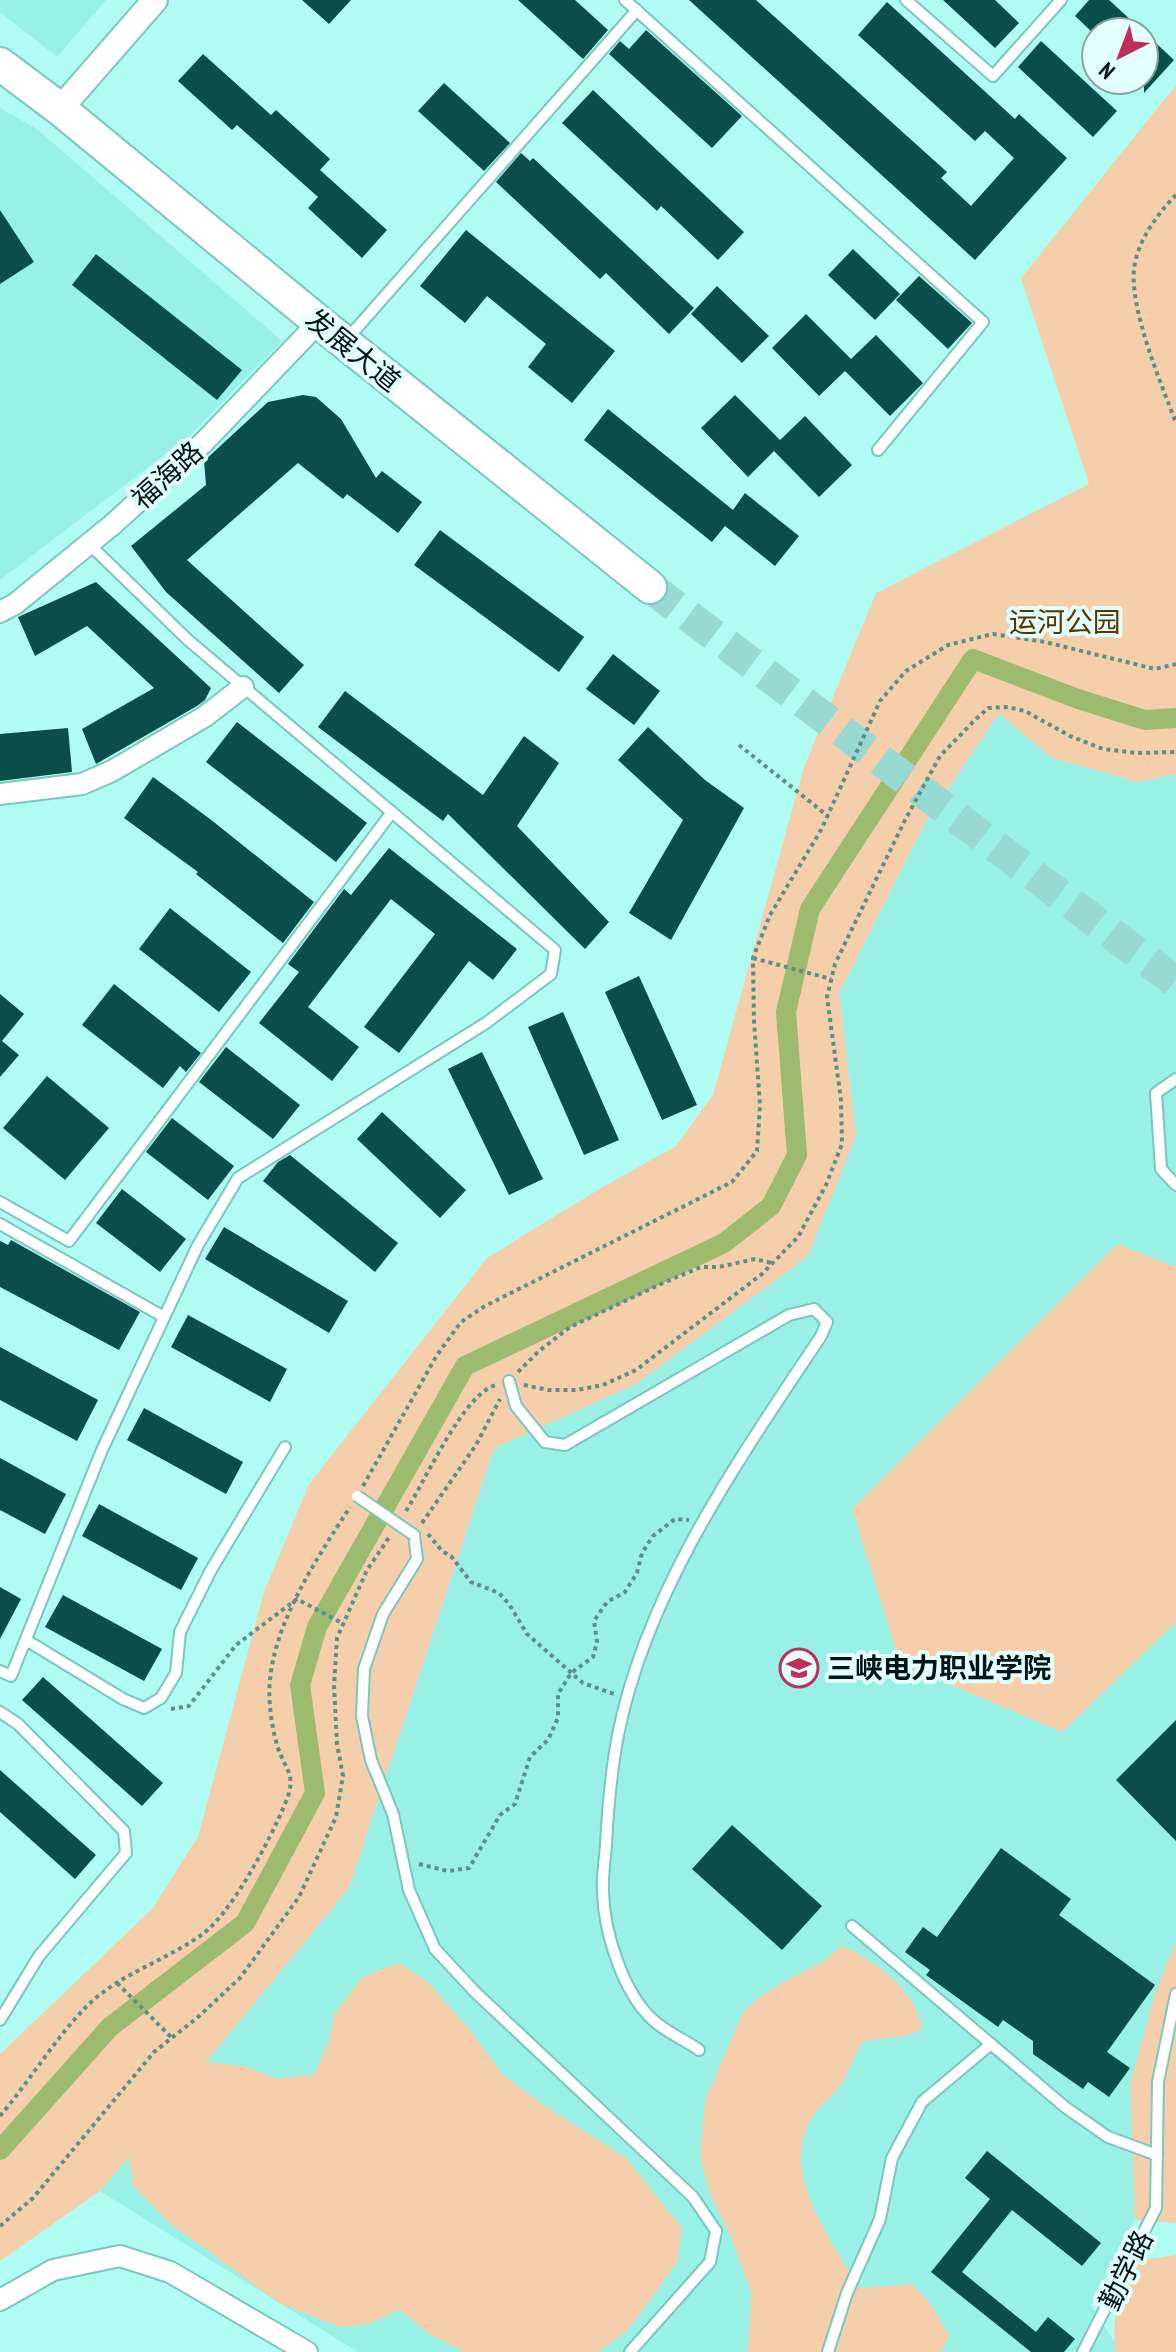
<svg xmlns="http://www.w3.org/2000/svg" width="1176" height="2352" viewBox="0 0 1176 2352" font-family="'PT Sans Narrow','Noto Sans SC',sans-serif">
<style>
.built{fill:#99f1e6}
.green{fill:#f5cfab}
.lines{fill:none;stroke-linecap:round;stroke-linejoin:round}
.canal{stroke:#9dbb6f;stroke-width:20}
.building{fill:#094e48}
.primary-tunnel{stroke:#96dad1;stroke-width:32;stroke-dasharray:32 16;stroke-linecap:butt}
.service-casing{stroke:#7bc6bd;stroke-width:14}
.minor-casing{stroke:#7bc6bd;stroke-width:24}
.tertiary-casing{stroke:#7bc6bd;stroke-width:28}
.primary-casing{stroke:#7bc6bd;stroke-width:36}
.path{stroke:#5d8f89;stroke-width:4;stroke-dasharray:4 4;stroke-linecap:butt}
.service{stroke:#fff;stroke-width:10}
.minor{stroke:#fff;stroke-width:20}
.tertiary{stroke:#fff;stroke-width:24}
.primary{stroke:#fff;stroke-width:32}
.service-bridge-casing{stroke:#7bc6bd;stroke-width:14;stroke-linecap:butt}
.service-bridge{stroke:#fff;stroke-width:10}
.labels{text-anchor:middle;stroke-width:8;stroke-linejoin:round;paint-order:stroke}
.street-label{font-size:28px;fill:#011614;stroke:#e2fffb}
.park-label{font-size:28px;fill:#5b3500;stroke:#e2fffb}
.poi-label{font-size:28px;font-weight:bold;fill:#011614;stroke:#e2fffb;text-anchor:start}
</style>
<rect width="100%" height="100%" fill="#b0fcf2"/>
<g class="built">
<path d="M0 0H106L57 57 0 12Z"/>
<path d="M0 108 37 129 282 341 188 437 0 580Z"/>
<path d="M999 713 1052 758 1139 782 1176 774V2223L1134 2220 1091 2305 1121 2352H358L100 2191 349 1888 494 1448 636 1384 856 1135 839 993 923 827Z"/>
</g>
<g class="green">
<path d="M1176 85V774L1139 782 1052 758 999 713 923 827 839 993 856 1135 808 1256 636 1384 494 1448 349 1888 206 2062 245 2066 278 2079 314 2074 329 2041 334 2014 362 1977 399 1963 428 1982 471 2031 502 2074 541 2103 626 2158 682 2228 677 2262 659 2288 626 2332 598 2352H464L430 2334 400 2310 368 2324 340 2327 279 2303 171 2224 133 2185 129 2157 100 2191 0 2261V2054L152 1909 198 1837 264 1592 309 1484 487 1258 601 1188 676 1146 713 1095 804 767 876 593 1089 484 1021 278Z"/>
<path d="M1117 1244 1176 1267V1622L1062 1732 900 1663 852 1509Z"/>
<path d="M1176 1941V2223L1135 2220 1130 2085 1155 1993Z"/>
<path d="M842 1946C876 1960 918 1992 922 2030L905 2036 863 2041C853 2055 850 2072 840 2086 829 2101 814 2108 806 2129 786 2182 833 2245 860 2288L912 2284 929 2302 949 2335 942 2352H748L751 2293 732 2239 710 2194 700 2156 705 2100 743 2012 757 1999 788 1979 823 1962Z"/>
<path d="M1176 2255V2352H1115C1113 2308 1116 2296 1141 2260Z"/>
</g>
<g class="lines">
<path class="canal" d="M0 2150 110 2027 245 1923 315 1793 300 1685 317 1627 465 1366 724 1243 771 1206 797 1155 786 1012 810 909 973 659 1078 699 1145 720 1176 718"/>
</g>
<g class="building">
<path d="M302 0H351L329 24Z"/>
<path d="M518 0H575L608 30 583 59Z"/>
<path d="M689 0H756L947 172 941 178 971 206 1014 158 985 131 975 141 858 35 887 2 1015 119 1019 114 1067 158 975 260Z"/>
<path d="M943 0H995L1019 23 995 48Z"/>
<path d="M1089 0H1109L1144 32H1092L1075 16Z"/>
<path d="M646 30 742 116 712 148 609 54 620 41 629 49Z"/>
<path d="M1144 32 1174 60 1144 93Z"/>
<path d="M1041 41 1117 111 1093 137 1018 67Z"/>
<path d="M203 54 271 115 276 110 330 159 320 170 387 230 362 258 308 208 318 197 237 125 232 130 178 81Z"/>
<path d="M444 83 510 143 484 171 418 111Z"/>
<path d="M593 90 744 232 718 260 661 206 657 211 562 123Z"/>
<path d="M521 153 530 161 533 158 694 308 669 334 606 273 600 279 496 182Z"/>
<path d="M0 210 34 262 0 284Z"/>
<path d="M466 230 615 351 572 403 528 367 546 344 487 296 465 323 420 286Z"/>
<path d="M853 249 900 294 875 320 828 275Z"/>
<path d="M96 254 242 370 217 400 72 285Z"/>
<path d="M919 276 972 323 948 349 896 300Z"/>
<path d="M717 286 769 336 742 363 691 314Z"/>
<path d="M806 314 851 359 876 335 923 383 890 416 845 371 819 396 772 348Z"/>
<path d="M303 395 316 397 341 419 376 478 382 471 422 502 398 533 347 494 343 499 298 463 187 560 304 665 279 693 166 592 131 546 206 485 204 461 268 402Z"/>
<path d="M735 395 780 440 805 416 852 465 819 497 774 451 748 477 701 428Z"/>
<path d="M608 409 733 510 745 493 799 536 775 566 725 526 712 542 584 440Z"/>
<path d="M440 530 584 637 559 672 414 565Z"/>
<path d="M96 582 211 688 205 700 197 706 96 764 82 729 154 688 87 626 35 656 18 617Z"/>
<path d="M613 654 660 691 634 725 586 689Z"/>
<path d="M345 691 483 795 524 736 559 763 517 826 609 922 585 949 448 814 443 821 318 727Z"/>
<path d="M237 722 367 823 336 862 206 762Z"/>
<path d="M648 727 705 780 744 808 671 940 629 913 683 820 618 760Z"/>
<path d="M68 728 72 772 0 781V734Z"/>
<path d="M153 777 210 819 314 902 283 943 196 874 198 872 124 818Z"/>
<path d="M389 848 517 949 493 980 469 961 399 1053 364 1027 435 934 391 899 308 1007 359 1047 332 1081 259 1023 299 972 288 964 344 889 351 895Z"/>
<path d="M170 908 251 972 219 1012 139 949Z"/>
<path d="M639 976 697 1105 662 1120 605 992Z"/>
<path d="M114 984 201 1053 186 1072 180 1066 163 1088 82 1025Z"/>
<path d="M0 994 24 1014 2 1041 19 1055 0 1077Z"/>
<path d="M563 1012 619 1140 584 1155 528 1027Z"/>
<path d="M226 1047 300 1105 273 1139 199 1082Z"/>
<path d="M482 1052 543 1179 509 1195 448 1069Z"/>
<path d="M47 1076 109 1128 65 1180 3 1128Z"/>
<path d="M382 1112 466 1190 440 1218 357 1139Z"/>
<path d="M172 1118 234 1166 208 1200 146 1152Z"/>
<path d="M290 1155 398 1243 375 1272 263 1181 278 1162Z"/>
<path d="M122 1189 186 1239 160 1272 96 1223Z"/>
<path d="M224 1227 348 1301 329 1333 205 1259Z"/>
<path d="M11 1240 140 1312 119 1350 0 1287V1241L8 1245Z"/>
<path d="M188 1315 287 1369 270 1402 171 1347Z"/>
<path d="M0 1347 98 1400 77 1441 0 1400Z"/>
<path d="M144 1408 243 1462 226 1494 127 1440Z"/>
<path d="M0 1458 66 1494 45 1534 0 1510Z"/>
<path d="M99 1504 198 1558 181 1590 82 1536Z"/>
<path d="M0 1587 21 1599 0 1639Z"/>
<path d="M63 1595 162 1649 144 1681 45 1627Z"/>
<path d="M43 1677 163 1783 142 1806 22 1700Z"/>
<path d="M1176 1720V1841L1116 1780Z"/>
<path d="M0 1770 96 1855 75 1879 0 1812Z"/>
<path d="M732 1825 822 1906 782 1950 692 1869Z"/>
<path d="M1001 1848 1071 1899 1059 1915 1155 1985 1107 2052 1130 2068 1109 2097 1088 2082 1083 2089 1033 2054V2041L1003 2020 998 2027 926 1975 930 1970 905 1952 923 1927 937 1937Z"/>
<path d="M987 2151 1101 2243 1082 2266 1012 2210 962 2272 1036 2332 1048 2317 1075 2339 1064 2352H1031L931 2272 990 2199 965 2178Z"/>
</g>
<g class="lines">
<path class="primary-tunnel" d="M650 587 1176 982"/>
<g class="service-casing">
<g id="service">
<path d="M625 0 983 322 878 450"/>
<path d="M906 0 993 76 1061 0"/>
<path d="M348 338 637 10"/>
<path d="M1176 1079 1156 1093 1161 1169 1176 1185"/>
<path d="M0 1202 69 1241 392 812"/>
<path d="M0 1224 164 1317"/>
<path d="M509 1381 516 1406 545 1442 565 1445 789 1315 814 1309 827 1322 821 1336C740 1458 647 1589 618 1735 611 1771 608 1807 606 1844 605 1860 602 1876 603 1892 604 1932 623 1993 653 2020 666 2032 685 2040 699 2050"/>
<path d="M414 1535 417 1559 383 1614 364 1669 362 1716 371 1760 393 1814 409 1890 435 1949 475 1992 693 2197 716 2231 710 2262 630 2352"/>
<path d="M26 1640 123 1699 144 1708 161 1698 176 1673 180 1632 211 1570 285 1447"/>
<path d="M0 1671 11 1676 102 1450 198 1245 238 1178 486 1023 551 974 555 950 188 640 89 544"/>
<path d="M0 1712 18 1724 124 1831 126 1853 39 1956 0 2020"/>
<path d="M852 1926 1065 2107 1108 2137 1157 2155"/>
<path d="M828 2352 847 2293 880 2219 892 2158 922 2102 991 2044"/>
<path d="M1083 2352 1156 2208 1158 2082 1176 1994"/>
</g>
</g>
<g class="minor-casing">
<g id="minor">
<path d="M0 612 15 604 112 525 203 443 319 322"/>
<path d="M0 794 82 784 112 771 204 717 243 687"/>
<path d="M0 2300 53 2270 120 2256 170 2272 307 2352"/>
</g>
</g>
<g class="tertiary-casing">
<path id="tertiary" d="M60 109 155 0"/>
</g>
<g class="primary-casing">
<path id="primary" d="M0 64 60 109 319 322 650 587"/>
</g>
<g class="path">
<path d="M1176 195C1157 214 1137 242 1134 269 1130 311 1161 383 1176 423"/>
<path d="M739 745 828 816"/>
<path d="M753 958 831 979"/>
<path d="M518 1372 539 1351 570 1327 663 1283 701 1267H719L755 1259 772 1263"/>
<path d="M524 1385 548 1390H577L603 1385 636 1370 762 1274 798 1237 826 1185 842 1144 841 1100 827 997 835 964 905 820 940 756 973 722 988 708 1008 707 1025 711 1070 736 1103 749 1137 753 1176 752"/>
<path d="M363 1486 437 1355 461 1322 485 1306 732 1182 757 1151 760 1105 754 1021 753 958 770 915 821 830 880 701 906 671 948 645 993 634 1045 642 1155 669 1176 664"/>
<path d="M406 1511C425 1481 464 1393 496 1385"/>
<path d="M422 1523 476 1445 500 1399"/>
<path d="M428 1534 442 1551 451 1556 471 1582 499 1593 509 1604 527 1634 583 1683 617 1695"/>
<path d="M171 1709 189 1706 236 1645 297 1599 342 1623"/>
<path d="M419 1864 448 1871 469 1868 500 1815 515 1804 530 1757 548 1740 558 1718V1694L571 1673 593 1657 597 1642 594 1621 607 1602 625 1592 637 1573 642 1553 653 1536 675 1519 689 1520"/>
<path d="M117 1983 172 2038"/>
<path d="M0 2116C29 2082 56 2037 87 2006 118 1975 164 1961 200 1936 231 1915 270 1840 285 1804 297 1775 287 1773 278 1748 274 1736 271 1719 270 1706 263 1638 314 1563 350 1507"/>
<path d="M0 2226 33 2198 154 2052 197 2018 240 1978 299 1897 336 1817 343 1776 337 1744 334 1686 337 1638 367 1570 390 1536"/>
</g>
<use href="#service" class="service"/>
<use href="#minor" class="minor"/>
<use href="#tertiary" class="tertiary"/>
<use href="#primary" class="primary"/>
<g class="service-bridge-casing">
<path id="service-bridge" d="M357 1496 414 1535"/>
</g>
<use href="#service-bridge" class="service-bridge"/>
</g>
<defs>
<g id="university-ring" transform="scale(2)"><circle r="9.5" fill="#e2fffb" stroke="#be2f5e" stroke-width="1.5"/><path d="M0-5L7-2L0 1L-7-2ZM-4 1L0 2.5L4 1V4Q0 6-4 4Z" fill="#be2f5e"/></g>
</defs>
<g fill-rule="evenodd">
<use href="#university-ring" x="799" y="1668"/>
</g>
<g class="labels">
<g class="street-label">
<text transform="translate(353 350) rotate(39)" y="10">发展大道</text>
<text transform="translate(167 475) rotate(-42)" y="10">福海路</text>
<text transform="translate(1126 2270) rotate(-64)" y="10">勤学路</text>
</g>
<g class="park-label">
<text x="1065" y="632">运河公园</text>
</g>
<g class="poi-label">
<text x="827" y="1678">三峡电力职业学院</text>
</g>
</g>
<g transform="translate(1120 56) rotate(222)"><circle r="38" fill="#e2fffb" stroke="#88a29f" stroke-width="2"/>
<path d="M0-6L14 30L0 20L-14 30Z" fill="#be2f5e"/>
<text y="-12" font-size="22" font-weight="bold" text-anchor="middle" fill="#011614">N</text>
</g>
</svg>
